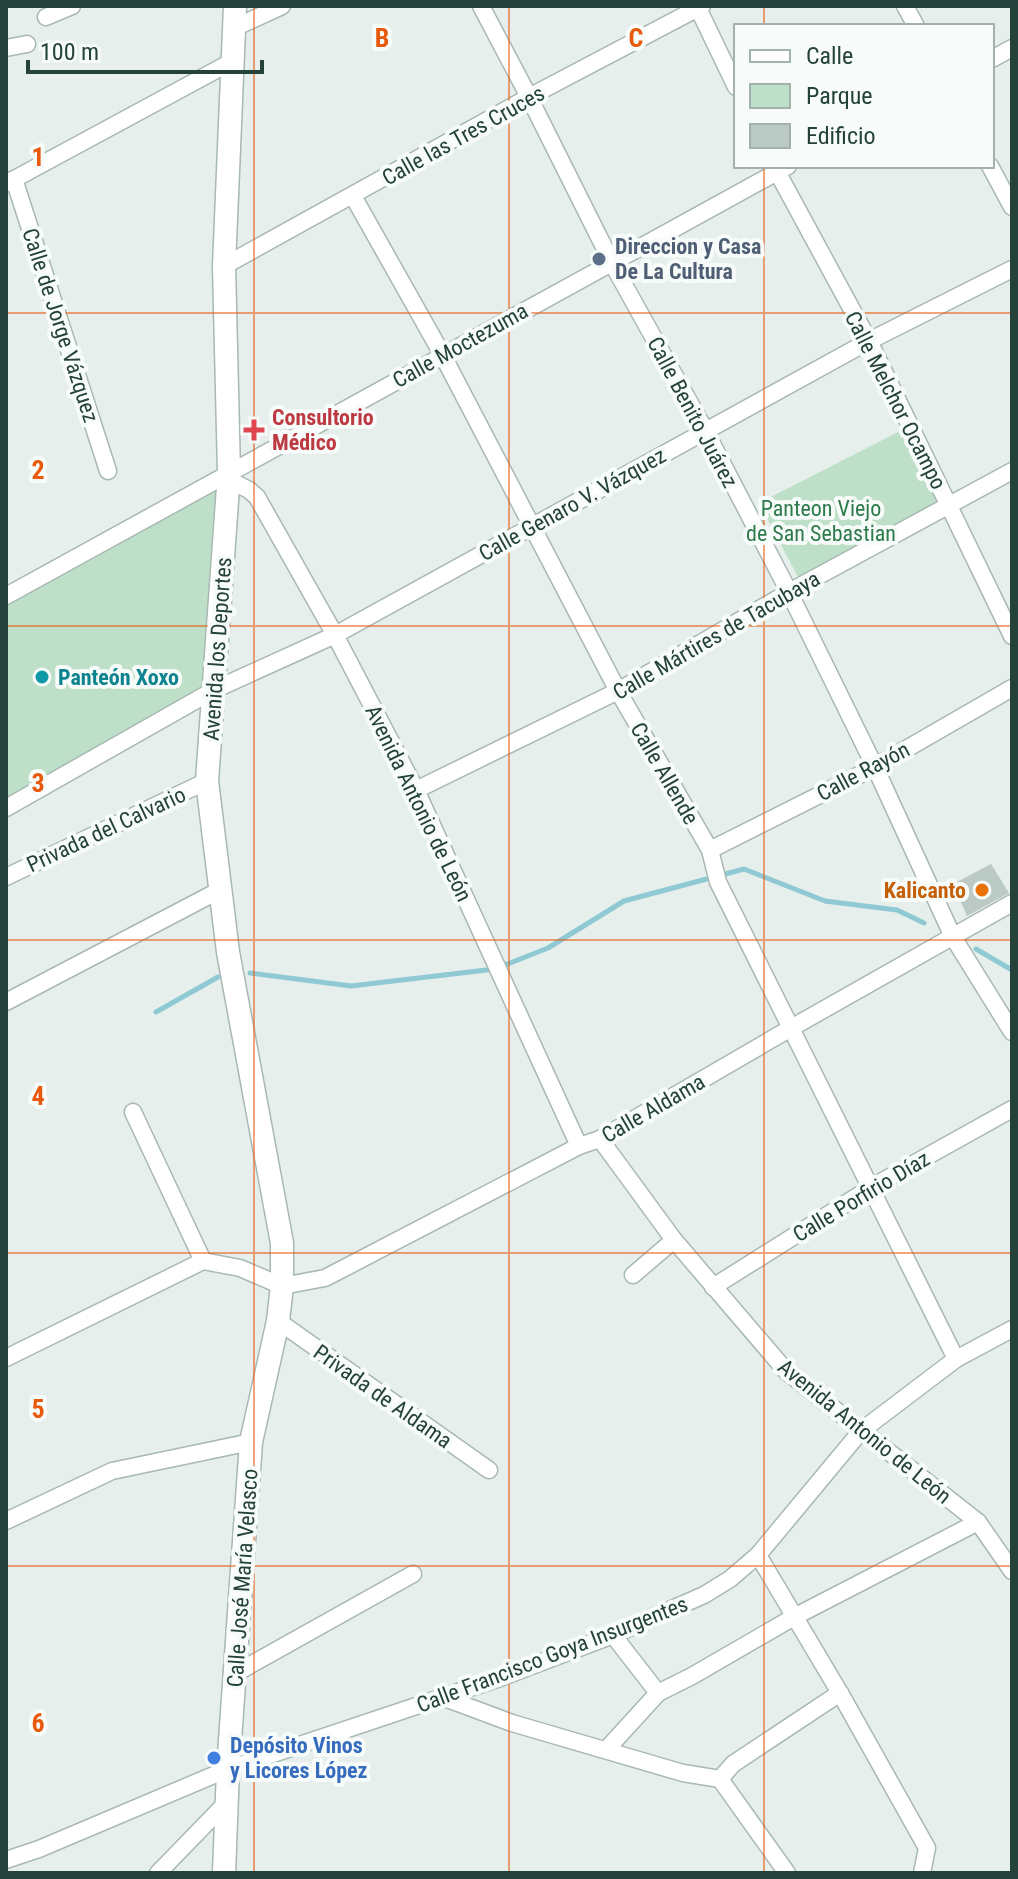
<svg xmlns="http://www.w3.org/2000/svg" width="1018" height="1879" viewBox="0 0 1018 1879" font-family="'Roboto Condensed',sans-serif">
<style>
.green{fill:#bfe0c8}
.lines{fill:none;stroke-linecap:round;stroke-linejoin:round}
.stream{stroke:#8ec9d4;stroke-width:5}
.building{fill:#bbcac4}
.minor-casing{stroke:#a8b8b2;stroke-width:19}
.tertiary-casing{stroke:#a8b8b2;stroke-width:25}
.minor{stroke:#fff;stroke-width:16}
.tertiary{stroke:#fff;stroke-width:22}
.grid{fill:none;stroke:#e8590c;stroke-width:2;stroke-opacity:0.55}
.service-dot{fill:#5c6f8a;stroke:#f7fbf9;stroke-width:3}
.health-dot{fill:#e0444e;stroke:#f7fbf9;stroke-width:3}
.culture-dot{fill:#0f9aa8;stroke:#f7fbf9;stroke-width:3}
.food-dot{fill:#e8710a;stroke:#f7fbf9;stroke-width:3}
.shop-dot{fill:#3f7fe0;stroke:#f7fbf9;stroke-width:3}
.labels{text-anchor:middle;stroke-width:8;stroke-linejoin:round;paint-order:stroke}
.street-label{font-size:22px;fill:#24423a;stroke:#f7fbf9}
.service-label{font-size:22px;font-weight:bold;fill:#4e5e75;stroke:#f7fbf9;text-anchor:start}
.health-label{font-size:22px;font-weight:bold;fill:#be3a42;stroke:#f7fbf9;text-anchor:start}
.park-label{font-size:22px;fill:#2d7a4b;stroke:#f7fbf9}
.culture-label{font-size:22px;font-weight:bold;fill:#0d838f;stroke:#f7fbf9;text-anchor:start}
.food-label{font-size:22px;font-weight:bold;fill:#c56008;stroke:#f7fbf9;text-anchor:end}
.shop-label{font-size:22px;font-weight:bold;fill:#366cbe;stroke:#f7fbf9;text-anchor:start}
.grid-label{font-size:26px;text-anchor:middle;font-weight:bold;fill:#e8590c;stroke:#f7fbf9;stroke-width:8;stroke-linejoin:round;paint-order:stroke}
</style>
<rect width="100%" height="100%" fill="#e6efeb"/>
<g class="green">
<path d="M904 429 942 505 800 581 759 503Z"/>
<path d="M229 480 214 690 167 707 6 798V606L91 560Z"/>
</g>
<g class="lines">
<g class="stream">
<path d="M976 949 1012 970"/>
<path d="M250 973 351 986 495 969 548 948 624 901 744 869 825 901 897 910 924 923"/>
<path d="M156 1012 218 977"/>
</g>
</g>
<path class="building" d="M991 864 1009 893 967 916 953 884Z"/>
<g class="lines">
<g class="minor-casing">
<g id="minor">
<path d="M481 6 529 97 612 263 706 432 789 592 875 767 953 937 1012 1032"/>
<path d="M697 6 736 87"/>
<path d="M905 6 916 26"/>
<path d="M46 17 72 6"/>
<path d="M234 28 282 6"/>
<path d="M6 48 27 44"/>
<path d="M992 59 1012 48"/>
<path d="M774 166 869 341 1012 636"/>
<path d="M990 166 1012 207"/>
<path d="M14 179 108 471"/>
<path d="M7 183 231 62"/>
<path d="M353 196 442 354 618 691 710 850 718 882 956 1359"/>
<path d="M224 266 529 97 702 6"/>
<path d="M229 480 249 490 257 497 335 635 416 790 579 1146"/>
<path d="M6 596 788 166"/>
<path d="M416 790 618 691 789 592 1012 471"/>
<path d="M6 808 214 690 335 635 869 341 1012 269"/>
<path d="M710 850 875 767 1012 688"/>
<path d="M6 877 207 781"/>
<path d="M6 1002 220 890"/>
<path d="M133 1112 203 1261"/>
<path d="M600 1139 674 1240 786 1371 978 1522 1012 1571"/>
<path d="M633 1275 674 1240"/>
<path d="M713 1287 872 1187 1012 1109"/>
<path d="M278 1321 489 1470"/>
<path d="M6 1358 203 1261 240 1268 282 1286 325 1278 579 1146 600 1139 791 1028 1012 903"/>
<path d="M6 1521 112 1471 251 1442"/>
<path d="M758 1555 840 1693 927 1848 922 1873"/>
<path d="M613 1635 658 1693 692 1676 794 1617 978 1522"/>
<path d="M236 1673 413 1574"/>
<path d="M442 1697 512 1723 683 1773 720 1779"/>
<path d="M606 1750 658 1693"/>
<path d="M6 1860 39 1849 228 1769 500 1678 613 1635 704 1595 730 1579 758 1555 861 1431 956 1359 1012 1329"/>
<path d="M158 1873 228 1801"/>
<path d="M787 1873 720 1779 733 1764 840 1693"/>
</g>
</g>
<g class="tertiary-casing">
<path id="tertiary" d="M224 1873 228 1769 251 1442 278 1321 282 1286V1243L228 952 207 781 229 473 224 266 235 6"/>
</g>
<use href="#minor" class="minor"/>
<use href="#tertiary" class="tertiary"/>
</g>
<path class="grid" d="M254 6V1873M509 6V1873M764 6V26M764 166V1873M6 313H1012M6 626H1012M6 940H1012M6 1253H1012M6 1566H1012"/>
<circle class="service-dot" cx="599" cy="259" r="8"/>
<path class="health-dot" d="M250 418h8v8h8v8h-8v8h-8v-8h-8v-8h8z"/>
<circle class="culture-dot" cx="42" cy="677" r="8"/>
<circle class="food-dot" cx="982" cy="890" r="8"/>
<circle class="shop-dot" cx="214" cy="1758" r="8"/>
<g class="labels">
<g class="street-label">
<text transform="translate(463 135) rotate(-29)" y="8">Calle las Tres Cruces</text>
<text transform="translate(61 325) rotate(72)" y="8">Calle de Jorge Vázquez</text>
<text transform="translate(460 345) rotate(-29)" y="8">Calle Moctezuma</text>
<text transform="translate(896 400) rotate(63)" y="8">Calle Melchor Ocampo</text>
<text transform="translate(693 412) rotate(62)" y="8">Calle Benito Juárez</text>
<text transform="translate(572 504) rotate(-29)" y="8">Calle Genaro V. Vázquez</text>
<text transform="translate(716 635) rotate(-30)" y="8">Calle Mártires de Tacubaya</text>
<text transform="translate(217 649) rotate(-86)" y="8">Avenida los Deportes</text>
<text transform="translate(863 771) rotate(-28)" y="8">Calle Rayón</text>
<text transform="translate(665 773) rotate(60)" y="8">Calle Allende</text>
<text transform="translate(419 803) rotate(64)" y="8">Avenida Antonio de León</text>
<text transform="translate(106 829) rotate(-25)" y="8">Privada del Calvario</text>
<text transform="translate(653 1108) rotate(-30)" y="8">Calle Aldama</text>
<text transform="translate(861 1196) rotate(-31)" y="8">Calle Porfirio Díaz</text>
<text transform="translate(383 1396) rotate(35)" y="8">Privada de Aldama</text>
<text transform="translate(865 1431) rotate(39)" y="8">Avenida Antonio de León</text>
<text transform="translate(242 1578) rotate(-86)" y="8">Calle José María Velasco</text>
<text transform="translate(552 1654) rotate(-21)" y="8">Calle Francisco Goya Insurgentes</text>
</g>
<g class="service-label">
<text x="615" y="254">Direccion y Casa<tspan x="615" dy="25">De La Cultura</tspan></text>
</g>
<g class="health-label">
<text x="272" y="425">Consultorio<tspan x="272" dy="25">Médico</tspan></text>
</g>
<g class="park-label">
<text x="821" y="516">Panteon Viejo<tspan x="821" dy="25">de San Sebastian</tspan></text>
</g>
<g class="culture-label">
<text x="58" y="685">Panteón Xoxo</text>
</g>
<g class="food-label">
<text x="966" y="898">Kalicanto</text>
</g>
<g class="shop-label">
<text x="230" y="1753">Depósito Vinos<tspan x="230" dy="25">y Licores López</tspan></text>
</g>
</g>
<g class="grid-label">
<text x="382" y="47">B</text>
<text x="636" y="47">C</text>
<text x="38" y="166">1</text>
<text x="38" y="479">2</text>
<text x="38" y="792">3</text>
<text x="38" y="1105">4</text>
<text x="38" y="1418">5</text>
<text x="38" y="1732">6</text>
</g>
<rect width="1018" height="1879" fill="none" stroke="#24423a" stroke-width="16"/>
<rect x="734" y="24" width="260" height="144" fill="#f7fbf9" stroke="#a3b1ad" stroke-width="2"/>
<rect x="750" y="50" width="40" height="12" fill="#ffffff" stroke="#a3b1ad" stroke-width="2"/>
<text x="806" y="64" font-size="24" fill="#24423a">Calle</text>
<rect x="750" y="84" width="40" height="24" fill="#bfe0c8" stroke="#a3b1ad" stroke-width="2"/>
<text x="806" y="104" font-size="24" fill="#24423a">Parque</text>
<rect x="750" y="124" width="40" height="24" fill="#bbcac4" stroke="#a3b1ad" stroke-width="2"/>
<text x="806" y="144" font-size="24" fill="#24423a">Edificio</text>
<path d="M28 60v12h234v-12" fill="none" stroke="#24423a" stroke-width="4"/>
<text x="40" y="60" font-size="24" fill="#24423a" stroke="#f7fbf9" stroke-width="6" paint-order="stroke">100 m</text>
</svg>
